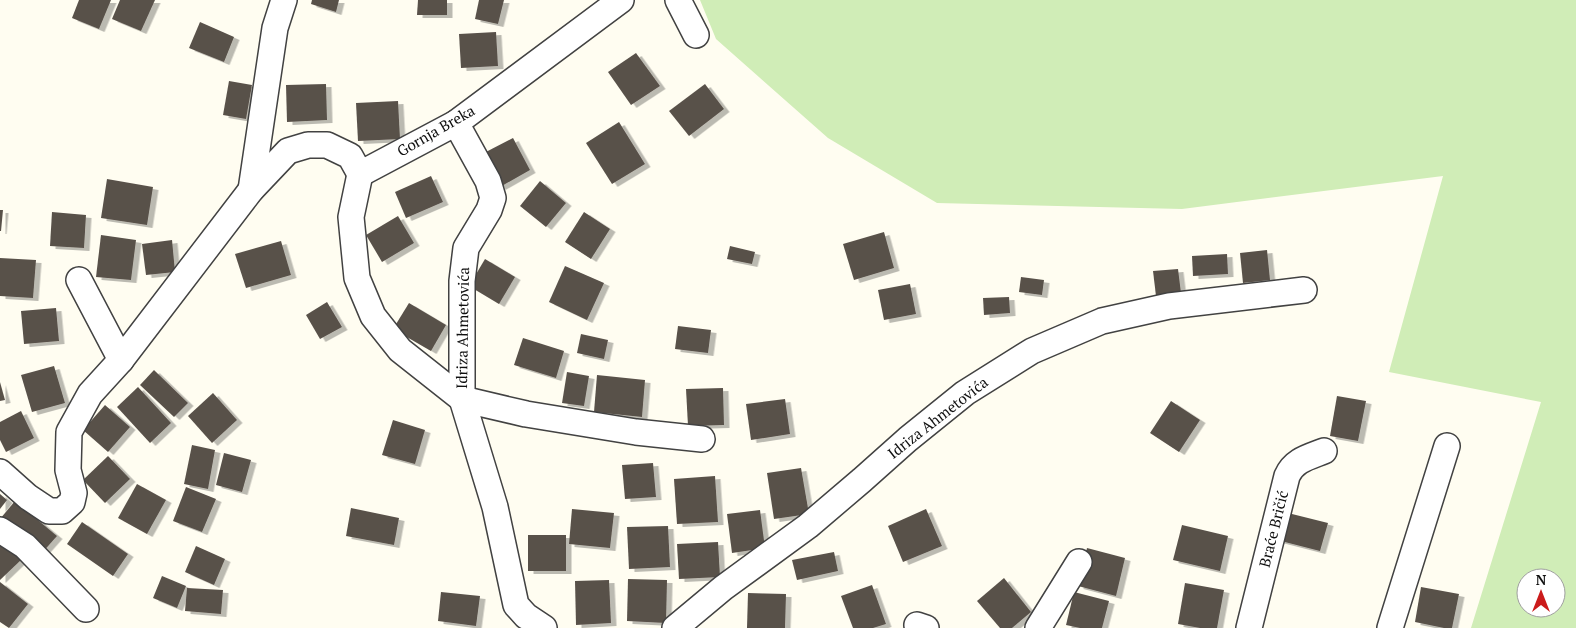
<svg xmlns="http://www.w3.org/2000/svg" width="1576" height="628" viewBox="0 0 1576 628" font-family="'PT Serif',serif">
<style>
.green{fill:#d0edb7;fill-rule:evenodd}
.building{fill:#59514a;filter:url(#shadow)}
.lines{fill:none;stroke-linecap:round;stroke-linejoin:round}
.minor-casing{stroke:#424242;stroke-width:28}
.minor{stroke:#fff;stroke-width:25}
.labels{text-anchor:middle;stroke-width:5;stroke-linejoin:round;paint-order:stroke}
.street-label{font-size:15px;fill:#0f0f0f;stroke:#fff}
</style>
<defs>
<filter id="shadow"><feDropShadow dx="5.5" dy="3" stdDeviation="0" flood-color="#0004"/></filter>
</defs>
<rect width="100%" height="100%" fill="#fffdf1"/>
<path class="green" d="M700 0H1576V628H1471L1541 402 1389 372 1443 176 1182 209 937 203 828 138 716 39ZM1526 578H1556V608H1526Z"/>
<g class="building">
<path d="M79 0H111L99 29 72 18Z"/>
<path d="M120 0H155L141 31 112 19Z"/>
<path d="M312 0H339L336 12 311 4Z"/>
<path d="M418 0H447V15H417Z"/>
<path d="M479 0H504L498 24 475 19Z"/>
<path d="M200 22 234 37 224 62 189 48Z"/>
<path d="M496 32 498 66 461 68 459 34Z"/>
<path d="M636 53 660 86 631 105 608 72Z"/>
<path d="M229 81 252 85 246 119 223 115Z"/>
<path d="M326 84 327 120 287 122 286 85Z"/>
<path d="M705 84 724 109 689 136 669 111Z"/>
<path d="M398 101 400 139 358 141 356 103Z"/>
<path d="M619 122 645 164 612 184 586 143Z"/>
<path d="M513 138 530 170 500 187 482 154Z"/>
<path d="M431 176 443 202 406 218 395 192Z"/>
<path d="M107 179 153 187 147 225 101 218Z"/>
<path d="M540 181 566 203 546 227 520 206Z"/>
<path d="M0 210H3L1 231H0Z"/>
<path d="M52 212 86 215 84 248 50 246Z"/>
<path d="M584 212 610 229 591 259 565 242Z"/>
<path d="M398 216 414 243 382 262 366 235Z"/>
<path d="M884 232 894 268 854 280 843 244Z"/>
<path d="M101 235 136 240 131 280 96 277Z"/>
<path d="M172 240 175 272 146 275 142 244Z"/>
<path d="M281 241 291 275 246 288 235 254Z"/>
<path d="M730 246 755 252 752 264 727 259Z"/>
<path d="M1267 250 1270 280 1243 283 1240 253Z"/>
<path d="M1227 254 1228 274 1193 276 1192 256Z"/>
<path d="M0 258 36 260 33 298 0 296Z"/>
<path d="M485 259 515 277 499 304 469 286Z"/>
<path d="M565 266 604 283 587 320 549 302Z"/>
<path d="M1178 269 1181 293 1156 296 1153 271Z"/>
<path d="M1021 277 1044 280 1042 295 1019 292Z"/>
<path d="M910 284 916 314 884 320 878 290Z"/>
<path d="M1009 297 1010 313 984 315 983 298Z"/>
<path d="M327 302 342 327 320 339 306 315Z"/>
<path d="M409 303 446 325 431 351 393 329Z"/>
<path d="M56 308 59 341 24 344 21 311Z"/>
<path d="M678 326 711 330 708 353 675 349Z"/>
<path d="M581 334 608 340 604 359 577 353Z"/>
<path d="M523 338 564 351 556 378 514 365Z"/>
<path d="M54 366 65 403 32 412 21 375Z"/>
<path d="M154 370 188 403 174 417 140 385Z"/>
<path d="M567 372 589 376 584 406 562 403Z"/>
<path d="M597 375 645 380 642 417 594 412Z"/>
<path d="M0 382 5 400 0 401Z"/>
<path d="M138 387 171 423 150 443 117 407Z"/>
<path d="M723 388 724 425 688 426 686 389Z"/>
<path d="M213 393 237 420 212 443 188 416Z"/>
<path d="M1337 396 1366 401 1358 441 1330 436Z"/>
<path d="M785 399 790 434 751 440 746 404Z"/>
<path d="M1171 401 1200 420 1179 452 1150 433Z"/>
<path d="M105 405 130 427 108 452 83 430Z"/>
<path d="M21 411 34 438 6 452 0 440V422Z"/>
<path d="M393 420 425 430 415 464 382 455Z"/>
<path d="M192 445 215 450 208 489 184 484Z"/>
<path d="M224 453 251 460 242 492 216 485Z"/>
<path d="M108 456 130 479 105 503 83 480Z"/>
<path d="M653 463 656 497 625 499 622 465Z"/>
<path d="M801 468 809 514 774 519 767 473Z"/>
<path d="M715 476 718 522 677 524 674 479Z"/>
<path d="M137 484 166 500 147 534 118 518Z"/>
<path d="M186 487 216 499 202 532 173 521Z"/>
<path d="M0 494 7 500 0 509Z"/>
<path d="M15 501 57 536 41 554 0 519Z"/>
<path d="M351 508 399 518 394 545 346 536Z"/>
<path d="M572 509 614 513 610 548 569 544Z"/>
<path d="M926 509 942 546 903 562 888 526Z"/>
<path d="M760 510 765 548 732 553 727 514Z"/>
<path d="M1284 512 1328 523 1320 551 1277 540Z"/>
<path d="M82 522 128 554 113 576 67 544Z"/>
<path d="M1182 525 1228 536 1220 571 1173 560Z"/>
<path d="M668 526 670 567 629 569 627 527Z"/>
<rect x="528" y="535" width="38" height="36"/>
<path d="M0 538 21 560 0 580Z"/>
<path d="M718 542 720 577 679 579 677 544Z"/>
<path d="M196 546 225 559 214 585 185 572Z"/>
<path d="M1087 548 1125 558 1116 596 1078 586Z"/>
<path d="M834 552 838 571 797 580 792 560Z"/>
<path d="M162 576 186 586 177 608 153 598Z"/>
<path d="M1004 578 1031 612 1012 628H1000L977 601Z"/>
<path d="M628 579 667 580 666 623 627 621Z"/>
<path d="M609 580 611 623 576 625 575 581Z"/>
<path d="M0 582 28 604 9 628 0 622Z"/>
<path d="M1185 583 1224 590 1217 628H1200L1178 624Z"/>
<path d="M872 585 886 624 873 628H853L841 596Z"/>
<path d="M1421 587 1459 594 1452 628H1444L1415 622Z"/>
<path d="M187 588 223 590 221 614 185 611Z"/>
<path d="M441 592 480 596 476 626 438 621Z"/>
<path d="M1074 592 1109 601 1102 628H1080L1066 625Z"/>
<path d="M748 593 786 594 785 628H747Z"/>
</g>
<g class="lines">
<g class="minor-casing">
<g id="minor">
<path d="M678 0 696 35"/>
<path d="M456 123 488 181 493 198 489 210 466 248 462 281V399L495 507 516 605 526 616 544 628"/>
<path d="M360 174 351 217 357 278 373 316 400 350 462 399 526 414 636 432 702 439"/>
<path d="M360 174 456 123 621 0"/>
<path d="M251 190 275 28 284 0"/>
<path d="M79 280 121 360"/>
<path d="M0 472 28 497 49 511H62L72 502 74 493 68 470 69 432 90 394 121 360 251 190 288 151 308 145H327L350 156 360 174"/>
<path d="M0 530 25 546 86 609"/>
<path d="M917 625 926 628"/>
<path d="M675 628 723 588 808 526 862 480 908 439 965 393 1032 351 1102 321 1169 306 1304 290"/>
<path d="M1038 628 1079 562"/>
<path d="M1249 628 1287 476C1294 460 1309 457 1324 451"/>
<path d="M1390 628 1447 446"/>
</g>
</g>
<use href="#minor" class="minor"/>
</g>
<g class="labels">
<g class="street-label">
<text transform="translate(436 131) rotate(-30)" y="5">Gornja Breka</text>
<text transform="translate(463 328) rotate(-89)" y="5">Idriza Ahmetovića</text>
<text transform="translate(938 418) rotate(-38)" y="5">Idriza Ahmetovića</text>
<text transform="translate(1274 529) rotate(-76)" y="5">Braće Bričić</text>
</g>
</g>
<g transform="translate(1541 593)"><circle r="24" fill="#ffffff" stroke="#9f9f9f"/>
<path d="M0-4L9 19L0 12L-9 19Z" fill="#cb1b1b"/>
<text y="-8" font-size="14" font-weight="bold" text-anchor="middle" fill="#0f0f0f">N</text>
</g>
</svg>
